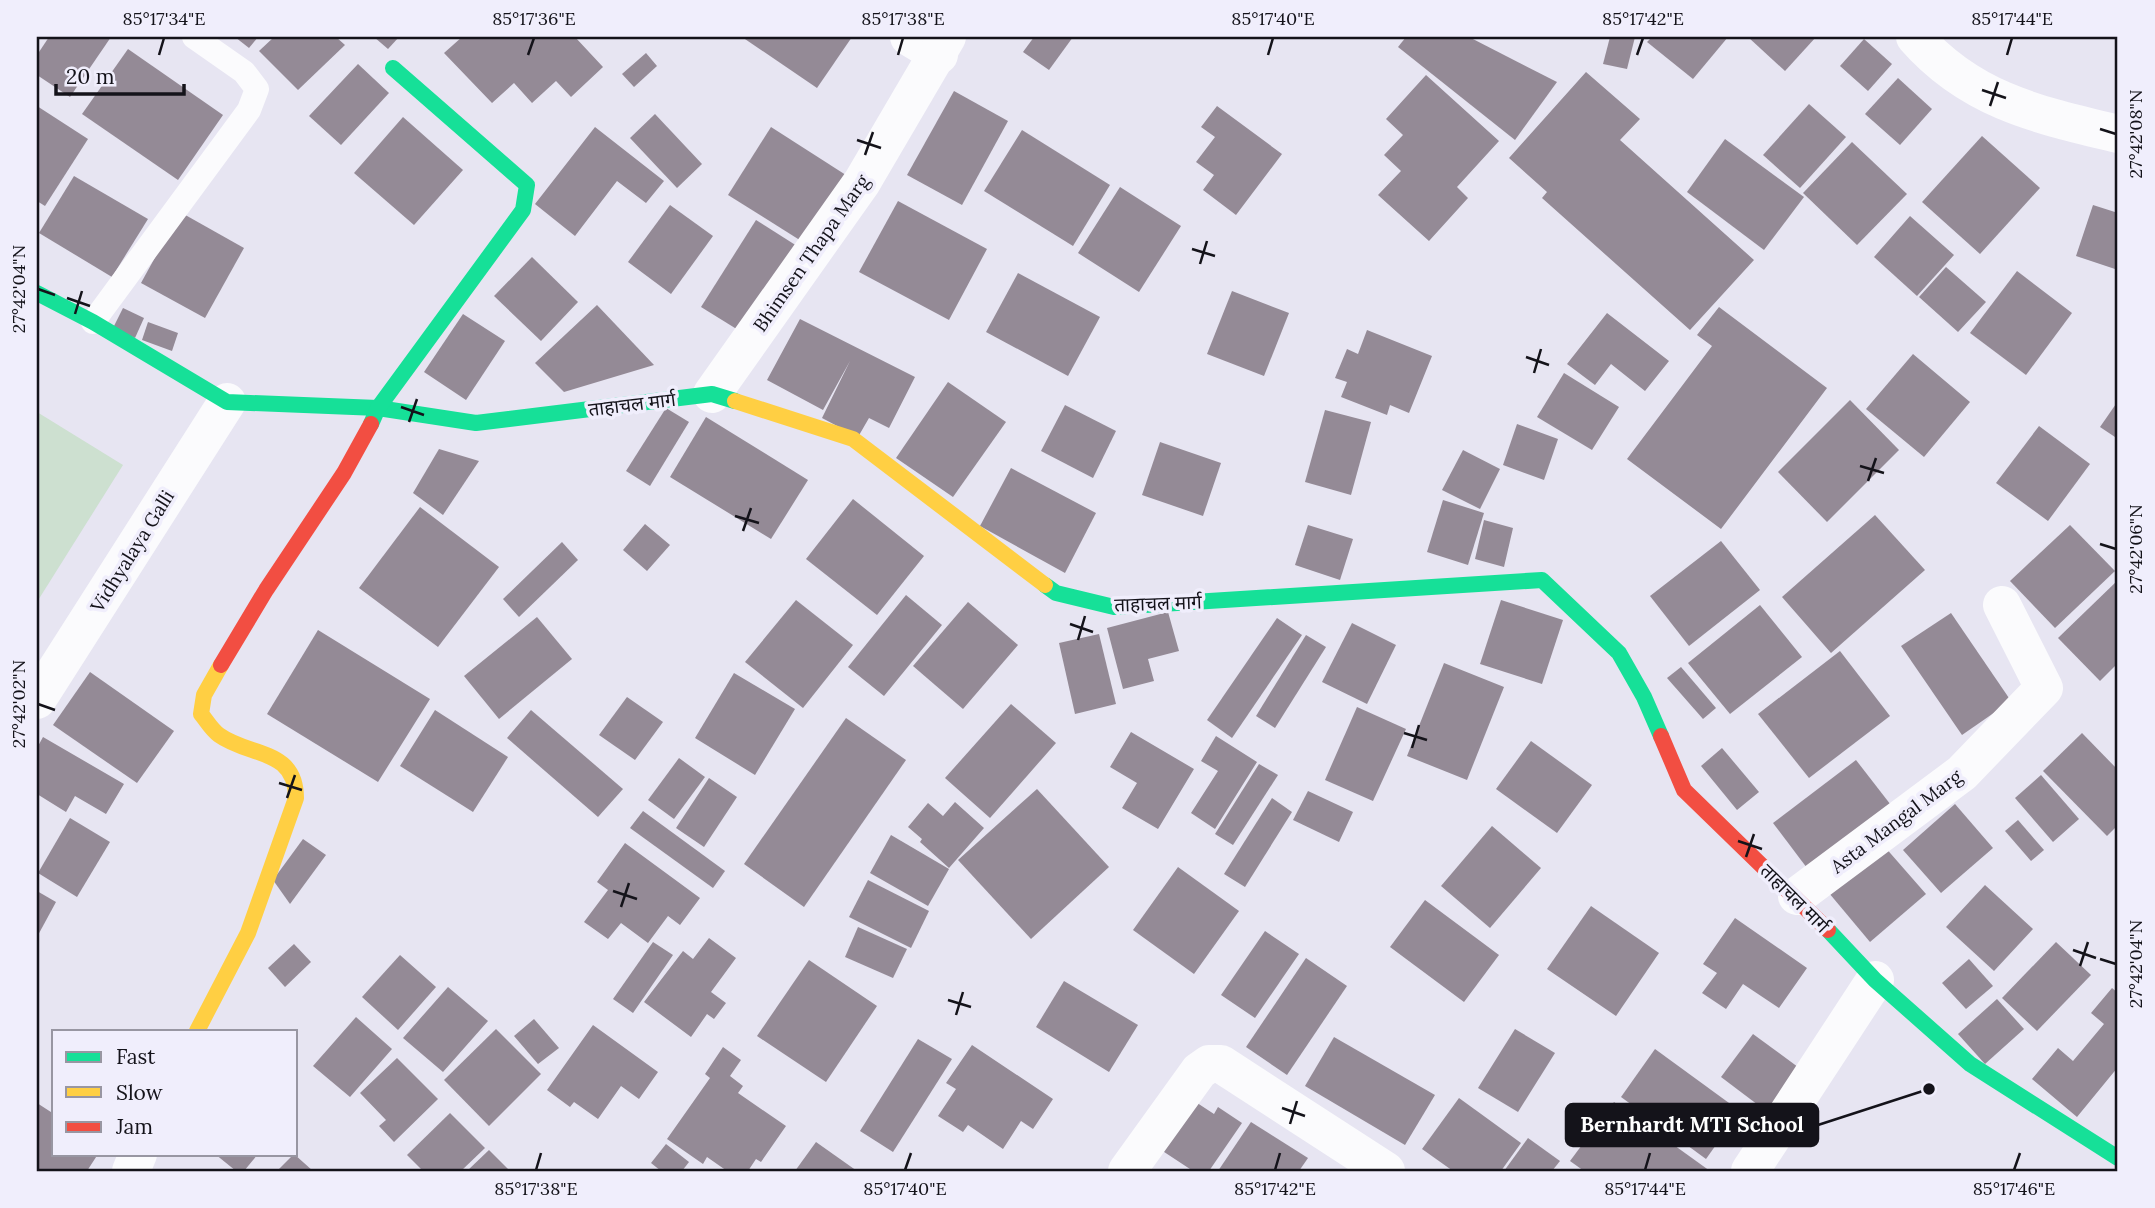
<svg xmlns="http://www.w3.org/2000/svg" width="2155" height="1208" viewBox="0 0 2155 1208" font-family="Lora,'Noto Sans Devanagari',serif">
<style>
.green{fill:#cde0d0}
.building{fill:#948a96}
.lines{fill:none;stroke-linecap:round;stroke-linejoin:round}
.lane{stroke:#fbfbfd;stroke-width:24}
.street{stroke:#fbfbfd;stroke-width:38}
.fast{stroke:#16e098;stroke-width:16}
.slow{stroke:#ffcf43;stroke-width:16}
.jam{stroke:#f24e42;stroke-width:16}
.ticks{fill:none;stroke:#14131a;stroke-width:2.5}
.labels{text-anchor:middle;stroke-width:7;stroke-linejoin:round;paint-order:stroke}
.street-label{font-size:19px;fill:#14131a;stroke:#f0eefc}
.leader{fill:none;stroke:#14131a;stroke-width:2.5}
.callout-dot{fill:#14131a;stroke:#f0eefc;stroke-width:2.5}
.callout{fill:#14131a;stroke:#14131a;stroke-width:2.5}
.callout-label{font-size:21px;text-anchor:middle;font-weight:bold;fill:#fff}
.neatline{fill:none;stroke:#14131a;stroke-width:2.5}
.ticks-label{font-size:18px;text-anchor:middle;fill:#14131a}
</style>
<rect width="100%" height="100%" fill="#e7e5f2"/>
<path class="green" d="M37 412 123 465 37 602Z"/>
<g class="building">
<path d="M49 37H111L70 97 37 75V55Z"/>
<path d="M235 37H258L249 48Z"/>
<path d="M274 37H336L345 45 298 90 259 51Z"/>
<path d="M374 37H399L388 49Z"/>
<path d="M462 37H575L603 67 571 97 556 81 532 103 514 83 492 103 444 53Z"/>
<path d="M742 37H852L817 88Z"/>
<path d="M1034 37H1073L1049 70 1023 52Z"/>
<path d="M1406 37H1469L1557 82 1515 140 1398 47Z"/>
<path d="M1610 37H1635L1627 69 1603 64Z"/>
<path d="M1652 37H1728L1693 79 1647 42Z"/>
<path d="M1748 37H1816L1785 71Z"/>
<path d="M1864 39 1892 64 1868 91 1840 66Z"/>
<path d="M128 49 223 115 178 180 82 114Z"/>
<path d="M646 53 657 66 634 87 622 74Z"/>
<path d="M358 64 389 93 341 145 309 116Z"/>
<path d="M1586 72 1640 119 1620 140 1754 260 1690 330 1542 198 1547 192 1509 158Z"/>
<path d="M1426 75 1499 141 1457 187 1468 198 1429 241 1378 195 1401 171 1384 155 1403 135 1386 119Z"/>
<path d="M1898 78 1932 109 1900 145 1865 114Z"/>
<path d="M954 91 1008 121 962 205 907 175Z"/>
<path d="M1809 104 1846 137 1800 188 1763 155Z"/>
<path d="M37 106 88 139 45 206 37 201Z"/>
<path d="M1217 106 1282 154 1236 215 1203 190 1214 175 1196 162 1215 137 1201 127Z"/>
<path d="M655 114 702 164 677 188 630 138Z"/>
<path d="M403 117 463 170 414 225 354 173Z"/>
<path d="M595 127 664 181 646 203 617 181 575 236 535 204Z"/>
<path d="M771 127 849 177 806 244 728 195Z"/>
<path d="M1022 130 1110 185 1073 246 984 191Z"/>
<path d="M1982 136 2040 188 1980 254 1922 202Z"/>
<path d="M1725 139 1804 197 1764 250 1687 192Z"/>
<path d="M1852 142 1907 194 1857 245 1803 193Z"/>
<path d="M74 176 148 219 112 277 39 233Z"/>
<path d="M1120 187 1181 226 1139 292 1078 253Z"/>
<path d="M898 201 987 249 949 320 859 272Z"/>
<path d="M670 205 713 236 671 294 628 262Z"/>
<path d="M2093 205 2118 213V270L2076 256Z"/>
<path d="M180 212 244 248 205 318 141 283Z"/>
<path d="M1910 216 1954 255 1917 296 1874 257Z"/>
<path d="M756 220 797 246 743 333 701 307Z"/>
<path d="M532 257 578 302 541 341 494 296Z"/>
<path d="M1946 267 1986 302 1958 332 1919 297Z"/>
<path d="M2017 271 2072 313 2026 375 1970 333Z"/>
<path d="M1018 273 1100 317 1068 376 986 332Z"/>
<path d="M1232 291 1289 313 1264 376 1207 354Z"/>
<path d="M597 305 654 365 564 392 535 363Z"/>
<path d="M1719 307 1827 388 1721 529 1627 459 1712 346 1697 335Z"/>
<path d="M123 308 144 318 135 338 113 328Z"/>
<path d="M1607 313 1669 361 1645 391 1611 364 1595 385 1567 364Z"/>
<path d="M463 314 505 341 466 400 424 372Z"/>
<path d="M800 319 915 377 889 428 869 418 858 437 822 418 850 361 823 410 767 380Z"/>
<path d="M148 322 178 333 172 351 142 340Z"/>
<path d="M1367 330 1432 356 1409 413 1390 405 1387 415 1341 397 1347 382 1335 378 1347 349 1358 354Z"/>
<path d="M1913 354 1970 402 1924 457 1866 409Z"/>
<path d="M1564 373 1619 407 1592 450 1537 417Z"/>
<path d="M948 382 1006 422 953 497 896 458Z"/>
<path d="M1850 400 1899 450 1827 522 1778 472Z"/>
<path d="M2118 401V439L2100 427Z"/>
<path d="M1065 405 1116 431 1093 478 1041 451Z"/>
<path d="M666 408 689 422 650 486 626 471Z"/>
<path d="M1325 410 1371 422 1351 495 1305 482Z"/>
<path d="M706 417 808 480 771 539 670 477Z"/>
<path d="M1517 424 1558 439 1544 480 1503 465Z"/>
<path d="M2039 426 2090 464 2048 521 1996 483Z"/>
<path d="M1160 442 1221 463 1203 516 1142 495Z"/>
<path d="M439 449 479 461 443 515 413 493Z"/>
<path d="M1463 450 1500 469 1480 509 1442 490Z"/>
<path d="M1011 468 1096 513 1065 573 980 526Z"/>
<path d="M853 499 924 556 877 615 806 559Z"/>
<path d="M1443 500 1484 513 1468 565 1427 552Z"/>
<path d="M420 507 499 567 438 647 359 588Z"/>
<path d="M1875 515 1925 570 1831 653 1782 597Z"/>
<path d="M1484 520 1513 528 1504 567 1475 559Z"/>
<path d="M645 524 670 545 647 571 623 550Z"/>
<path d="M1308 525 1353 539 1340 580 1295 565Z"/>
<path d="M2070 525 2115 571 2055 628 2010 581Z"/>
<path d="M1721 541 1760 590 1689 646 1650 596Z"/>
<path d="M562 542 578 560 519 617 503 599Z"/>
<path d="M2118 580V663L2100 681 2058 638Z"/>
<path d="M906 595 942 625 884 696 848 667Z"/>
<path d="M796 600 853 645 803 708 745 662Z"/>
<path d="M1501 600 1563 620 1542 684 1480 664Z"/>
<path d="M968 602 1018 645 963 709 913 666Z"/>
<path d="M1760 605 1802 657 1730 714 1688 663Z"/>
<path d="M1168 612 1179 651 1148 659 1154 681 1123 689 1107 628Z"/>
<path d="M1951 613 2011 701 1962 735 1901 646Z"/>
<path d="M537 617 572 659 499 719 464 676Z"/>
<path d="M1277 618 1302 635 1232 738 1207 720Z"/>
<path d="M1352 623 1396 645 1367 704 1322 682Z"/>
<path d="M318 630 430 699 378 782 267 714Z"/>
<path d="M1099 634 1116 704 1075 714 1059 643Z"/>
<path d="M1306 635 1326 647 1275 728 1256 716Z"/>
<path d="M1840 651 1890 716 1809 778 1758 714Z"/>
<path d="M1444 663 1504 687 1467 780 1407 756Z"/>
<path d="M1681 667 1716 708 1703 719 1667 678Z"/>
<path d="M90 672 174 731 137 783 53 725Z"/>
<path d="M734 673 795 709 755 775 695 738Z"/>
<path d="M627 697 663 722 635 760 599 735Z"/>
<path d="M1011 704 1056 743 990 818 945 778Z"/>
<path d="M1357 707 1406 729 1373 801 1325 780Z"/>
<path d="M435 710 508 757 473 812 400 766Z"/>
<path d="M531 710 623 789 598 817 507 738Z"/>
<path d="M846 718 906 760 804 907 744 864Z"/>
<path d="M1131 732 1194 769 1158 829 1122 808 1137 783 1110 767Z"/>
<path d="M2082 733 2118 770V825L2107 836 2043 771Z"/>
<path d="M1216 736 1257 762 1215 829 1191 813 1218 771 1201 761Z"/>
<path d="M43 737 124 784 106 814 75 796 66 812 37 794V748Z"/>
<path d="M1531 741 1592 785 1557 833 1496 789Z"/>
<path d="M1722 748 1759 792 1737 810 1701 766Z"/>
<path d="M679 758 705 777 674 819 648 800Z"/>
<path d="M1856 760 1894 809 1810 872 1773 823Z"/>
<path d="M1259 764 1278 775 1233 845 1215 834Z"/>
<path d="M2041 775 2079 819 2053 842 2015 798Z"/>
<path d="M709 778 737 797 704 847 676 828Z"/>
<path d="M1037 789 1109 867 1031 939 958 860Z"/>
<path d="M1308 791 1353 812 1339 842 1293 820Z"/>
<path d="M1272 798 1292 812 1245 887 1224 874Z"/>
<path d="M955 802 984 828 949 868 920 842 922 839 908 827 928 803 943 816Z"/>
<path d="M1955 804 1993 848 1941 893 1903 850Z"/>
<path d="M643 811 725 871 713 888 630 828Z"/>
<path d="M70 818 110 842 77 897 38 873Z"/>
<path d="M2018 820 2044 850 2031 861 2005 831Z"/>
<path d="M1492 826 1541 868 1490 928 1441 886Z"/>
<path d="M891 835 949 869 928 906 870 873Z"/>
<path d="M303 839 326 855 290 904 273 880Z"/>
<path d="M625 843 700 898 680 925 668 916 648 943 621 923 608 939 584 922 608 890 597 882Z"/>
<path d="M1884 846 1926 894 1870 942 1829 893Z"/>
<path d="M1178 867 1239 911 1194 974 1133 930Z"/>
<path d="M868 880 929 911 911 948 849 917Z"/>
<path d="M1985 885 2033 929 1994 971 1946 927Z"/>
<path d="M37 891 56 902 37 937Z"/>
<path d="M1425 900 1499 955 1464 1002 1390 947Z"/>
<path d="M1591 906 1659 953 1616 1016 1547 969Z"/>
<path d="M1735 918 1807 968 1779 1008 1743 984 1726 1009 1702 993 1717 973 1703 964Z"/>
<path d="M858 927 907 949 893 978 845 957Z"/>
<path d="M1265 931 1299 954 1255 1018 1221 995Z"/>
<path d="M709 938 736 958 711 992 726 1003 714 1019 707 1014 691 1037 644 1002 683 951 693 959Z"/>
<path d="M653 942 673 955 633 1013 613 999Z"/>
<path d="M2056 942 2091 975 2037 1031 2002 998Z"/>
<path d="M294 944 311 962 285 987 268 968Z"/>
<path d="M400 955 436 987 398 1030 362 997Z"/>
<path d="M1306 958 1347 986 1287 1075 1246 1047Z"/>
<path d="M1969 959 1993 986 1966 1009 1942 983Z"/>
<path d="M809 960 877 1006 826 1082 757 1036Z"/>
<path d="M1064 981 1138 1025 1109 1072 1036 1027Z"/>
<path d="M448 987 488 1021 443 1072 403 1038Z"/>
<path d="M2112 988 2118 993V1067L2077 1117 2032 1079 2058 1048 2073 1061 2104 1024 2091 1013Z"/>
<path d="M1997 999 2024 1029 1985 1064 1958 1034Z"/>
<path d="M356 1017 392 1049 350 1097 313 1066Z"/>
<path d="M534 1019 559 1048 538 1064 514 1036Z"/>
<path d="M593 1025 658 1072 639 1099 621 1086 598 1119 574 1102 570 1107 547 1090Z"/>
<path d="M496 1029 541 1074 489 1126 444 1080Z"/>
<path d="M1515 1029 1555 1053 1518 1112 1478 1088Z"/>
<path d="M1753 1034 1802 1070 1770 1114 1721 1077Z"/>
<path d="M1334 1037 1435 1095 1405 1145 1305 1086Z"/>
<path d="M918 1039 952 1059 893 1152 860 1131Z"/>
<path d="M972 1045 1053 1099 1033 1129 1021 1121 1003 1149 968 1125 963 1132 938 1116 956 1089 946 1083Z"/>
<path d="M723 1047 741 1060 730 1076 743 1086 738 1093 786 1126 761 1162 756 1159 748 1171H727L707 1157 703 1164 667 1139 710 1078 705 1074Z"/>
<path d="M1655 1049 1740 1111 1706 1159 1621 1097Z"/>
<path d="M397 1058 438 1099 394 1142 379 1126 386 1120 360 1093Z"/>
<path d="M1185 1095 1214 1114 1218 1107 1242 1123 1209 1171H1193L1152 1144Z"/>
<path d="M1459 1098 1521 1143 1501 1171H1453L1422 1149Z"/>
<path d="M1614 1102 1710 1171H1584L1570 1161Z"/>
<path d="M37 1103 54 1114V1154H98L87 1171H37Z"/>
<path d="M450 1113 485 1148 461 1171H423L407 1155Z"/>
<path d="M1251 1122 1308 1158 1299 1171H1218Z"/>
<path d="M1528 1138 1560 1161 1552 1171H1504Z"/>
<path d="M816 1142 857 1171H795Z"/>
<path d="M666 1144 689 1162 682 1171H661L651 1163Z"/>
<path d="M489 1150 510 1171H467Z"/>
<path d="M215 1154H258L244 1171H236Z"/>
<path d="M294 1154 313 1171H277Z"/>
</g>
<g class="lines">
<path class="lane" d="M93 322 249 110 257 89 244 72 194 37"/>
<g class="street">
<path d="M909 37 939 55"/>
<path d="M1915 37C1971 101 2039 115 2118 134"/>
<path d="M712 394 862 182 947 37"/>
<path d="M37 700 227 402"/>
<path d="M1797 896 1962 773 2044 688 2002 605"/>
<path d="M131 1171 138 1154"/>
<path d="M1127 1171 1199 1071 1209 1064H1221L1386 1171"/>
<path d="M1750 1171 1875 980"/>
</g>
<g class="fast">
<path d="M37 293 93 322 227 402 378 408 476 423 712 394 735 401"/>
<path d="M371 424 378 408 523 210 527 185 393 68"/>
<path d="M1045 585 1056 593 1114 607 1542 580 1619 653 1644 697 1661 736"/>
<path d="M1828 930 1875 980 1970 1064 2118 1158"/>
</g>
<g class="slow">
<path d="M735 401 853 439 1045 585"/>
<path d="M197 1031 248 933 296 798C296 748 249 757 219 735 211 729 207 721 201 714L204 695 221 665"/>
</g>
<g class="jam">
<path d="M221 665 266 590 344 473 371 424"/>
<path d="M1661 736 1684 790 1828 930"/>
</g>
</g>
<path class="ticks" d="M159 55 164 38M528 55 534 38M898 55 903 38M1268 55 1273 38M1637 55 1643 38M2007 55 2012 38M1982 90 2006 98M1990 106 1998 82M2100 129 2116 134M857 140 881 148M865 155 873 132M1192 249 1215 256M1200 264 1207 241M38 289 55 295M67 298 90 306M75 314 82 291M1526 357 1549 365M1534 373 1541 349M401 407 424 415M409 422 417 399M1860 466 1884 473M1868 481 1876 458M735 516 759 523M743 531 751 508M2100 544 2116 549M1070 624 1093 632M1078 640 1085 616M38 704 55 710M1404 733 1427 740M1412 748 1419 725M279 783 302 790M287 798 295 775M1738 841 1762 849M1746 857 1754 834M613 891 637 899M621 907 629 883M2073 950 2096 958M2100 959 2116 964M2080 966 2088 942M948 1000 971 1007M956 1015 963 992M1282 1108 1305 1116M1290 1124 1297 1101M536 1170 541 1153M905 1170 911 1153M1275 1170 1280 1153M1645 1170 1650 1153M2014 1170 2020 1153"/>
<g class="labels">
<g class="street-label">
<text transform="translate(811 253) rotate(-55)" y="7">Bhimsen Thapa Marg</text>
<text transform="translate(632 404) rotate(-7)" y="7">ताहाचल मार्ग</text>
<text transform="translate(132 551) rotate(-58)" y="7">Vidhyalaya Galli</text>
<text transform="translate(1158 603) rotate(-2)" y="7">ताहाचल मार्ग</text>
<text transform="translate(1896 821) rotate(-37)" y="7">Asta Mangal Marg</text>
<text transform="translate(1795 898) rotate(45)" y="7">ताहाचल मार्ग</text>
</g>
</g>
<path class="leader" d="M1929 1089L1818 1125"/>
<circle class="callout-dot" cx="1929" cy="1089" r="7"/>
<rect class="callout" x="1566" y="1104" width="252" height="42" rx="7"/>
<g class="callout-label">
<text x="1692" y="1132">Bernhardt MTI School</text>
</g>
<rect width="2155" height="1208" fill="none" stroke="#f0eefc" stroke-width="77"/>
<rect x="52" y="1030" width="245" height="126" fill="#f0eefc" stroke="#9896a2" stroke-width="2"/>
<rect x="66" y="1052" width="35" height="10" fill="#16e098" stroke="#9896a2" stroke-width="2"/>
<text x="116" y="1064" font-size="21" fill="#14131a">Fast</text>
<rect x="66" y="1087" width="35" height="10" fill="#ffcf43" stroke="#9896a2" stroke-width="2"/>
<text x="116" y="1100" font-size="21" fill="#14131a">Slow</text>
<rect x="66" y="1122" width="35" height="10" fill="#f24e42" stroke="#9896a2" stroke-width="2"/>
<text x="116" y="1134" font-size="21" fill="#14131a">Jam</text>
<path d="M56 84v10h128v-10" fill="none" stroke="#14131a" stroke-width="3.5"/>
<text x="66" y="84" font-size="21" fill="#14131a" stroke="#f0eefc" stroke-width="5" paint-order="stroke">20 m</text>
<rect x="38" y="38" width="2078" height="1132" class="neatline"/>
<g class="ticks-label">
<text x="164" y="25">85°17'34"E</text>
<text x="534" y="25">85°17'36"E</text>
<text x="903" y="25">85°17'38"E</text>
<text x="1273" y="25">85°17'40"E</text>
<text x="1643" y="25">85°17'42"E</text>
<text x="2012" y="25">85°17'44"E</text>
<text transform="translate(2136 134) rotate(-90)" y="6">27°42'08"N</text>
<text transform="translate(19 289) rotate(-90)" y="6">27°42'04"N</text>
<text transform="translate(2136 549) rotate(-90)" y="6">27°42'06"N</text>
<text transform="translate(19 704) rotate(-90)" y="6">27°42'02"N</text>
<text transform="translate(2136 964) rotate(-90)" y="6">27°42'04"N</text>
<text x="536" y="1195">85°17'38"E</text>
<text x="905" y="1195">85°17'40"E</text>
<text x="1275" y="1195">85°17'42"E</text>
<text x="1645" y="1195">85°17'44"E</text>
<text x="2014" y="1195">85°17'46"E</text>
</g>
</svg>
